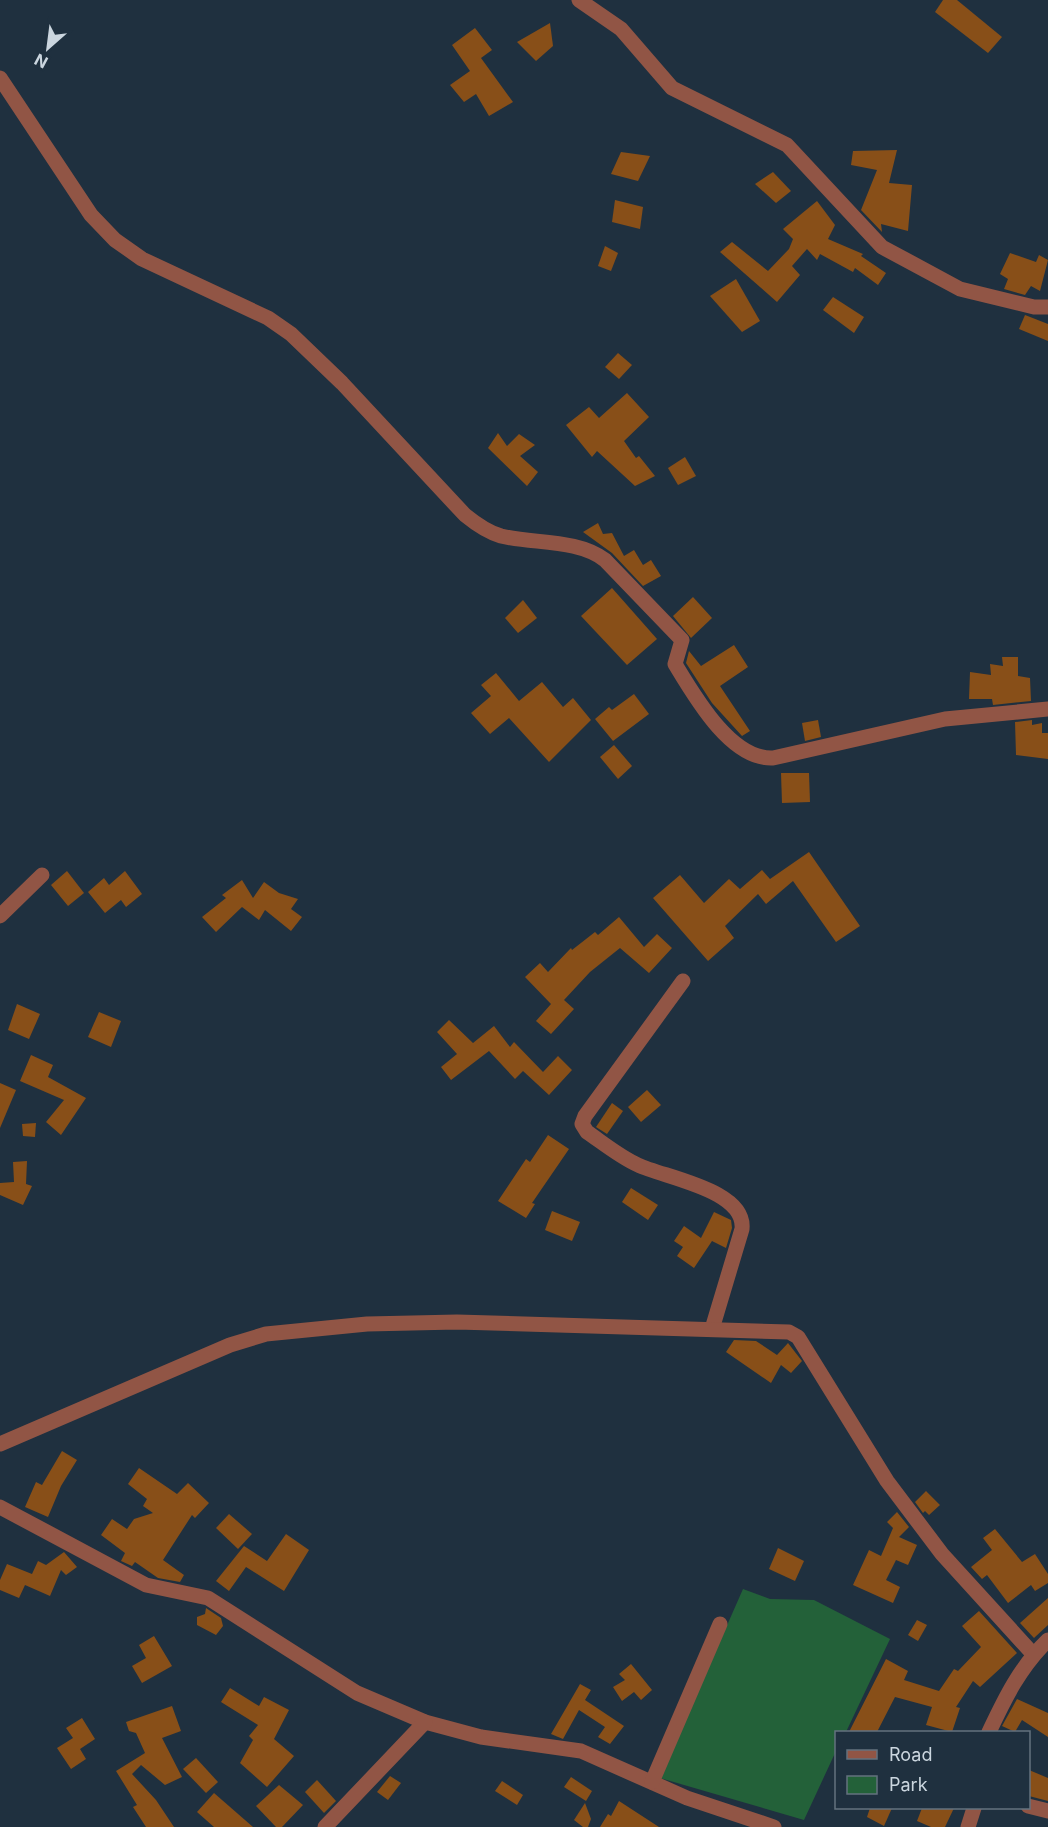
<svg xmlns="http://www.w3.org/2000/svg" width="1048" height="1827" viewBox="0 0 1048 1827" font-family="Inter,sans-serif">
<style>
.green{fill:#236139}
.building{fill:#884f18}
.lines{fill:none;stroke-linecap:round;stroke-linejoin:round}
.minor{stroke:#915545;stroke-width:15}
</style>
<rect width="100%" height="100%" fill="#1f303f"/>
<path class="green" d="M743 1589 770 1599 814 1600 890 1639 846 1732H836V1751L804 1820 660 1778Z"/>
<g class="building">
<path d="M943 0H957L1002 37 988 53 935 12Z"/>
<path d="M550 23 553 46 536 61 517 42Z"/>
<path d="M475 28 492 50 481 58 513 102 489 116 476 94 464 102 450 85 470 71 452 45Z"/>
<path d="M897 150 889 183 912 185 908 231 881 224 882 232 861 210 877 170 851 165 853 151Z"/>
<path d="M621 152 650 156 638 181 611 174Z"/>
<path d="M773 172 791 191 776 203 755 184Z"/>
<path d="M615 200 643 207 640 229 612 222Z"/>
<path d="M817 201 835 225 828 239 863 254 861 256 886 273 878 285 855 268 853 272 820 254 817 260 807 249 792 266 800 275 777 302 720 252 732 242 768 271 789 249 793 239 783 229Z"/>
<path d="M605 246 618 253 611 271 598 266Z"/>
<path d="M1010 253 1036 262 1039 255 1048 260 1040 291 1031 286 1025 295 1004 289 1008 279 1000 274Z"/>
<path d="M736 279 760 321 742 332 710 296Z"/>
<path d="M833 297 864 317 854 333 823 310Z"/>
<path d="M1025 315 1048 324V341L1019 329Z"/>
<path d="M618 353 632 365 619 379 605 367Z"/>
<path d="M627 393 649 417 624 441 636 458 639 456 655 476 635 486 597 451 592 457 566 425 589 407 599 418Z"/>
<path d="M498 433 507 446 519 434 535 445 520 456 538 472 527 486 488 448Z"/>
<path d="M685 457 696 476 678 485 668 468Z"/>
<path d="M598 523 603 534 612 533 624 556 634 550 643 565 651 560 661 576 643 586 612 553 583 532Z"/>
<path d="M612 588 657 639 627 665 581 616Z"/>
<path d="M693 597 712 618 691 638 673 616Z"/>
<path d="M523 600 537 618 518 633 505 618Z"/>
<path d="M734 645 748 667 720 686 750 731 742 736 712 703 686 663 689 651 701 666Z"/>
<path d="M1002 657H1018V676L1030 678 1031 701 993 705 992 699H969L970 672 991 675 990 664 1003 666Z"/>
<path d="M496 673 519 701 542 682 563 707 573 698 591 720 549 762 509 718 490 734 471 713 491 696 481 685Z"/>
<path d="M634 694 649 714 613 741 595 719 609 707 612 710Z"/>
<path d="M818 720 821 737 805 741 802 723Z"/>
<path d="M1032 720V725L1042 723V733H1048V759L1016 755 1015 722Z"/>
<path d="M614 745 632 766 618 779 600 757Z"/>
<path d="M781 773H809L810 802 782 803Z"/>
<path d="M809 852 860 926 836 942 793 881 766 904 758 894 725 926 734 938 708 961 653 898 680 875 704 903 729 879 740 889 762 870 770 879Z"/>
<path d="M67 871 84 893 68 906 51 885Z"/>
<path d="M125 871 142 894 126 907 121 900 105 913 88 892 104 878 109 885Z"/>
<path d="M242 880 253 898 264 882 279 893 298 899 291 909 302 917 291 931 265 910 259 920 242 907 216 932 202 917 226 898 222 895Z"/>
<path d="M619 917 644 947 657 934 672 948 649 973 620 948 590 972 564 1000 574 1009 551 1034 536 1021 551 1004 525 977 540 963 548 972 571 948 572 950 595 932 598 935Z"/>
<path d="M17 1004 40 1014 29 1039 8 1030Z"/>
<path d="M99 1012 121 1021 111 1047 88 1037Z"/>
<path d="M449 1020 473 1043 494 1026 510 1047 514 1042 543 1072 558 1056 572 1070 549 1095 523 1071 515 1079 489 1051 451 1080 441 1067 457 1054 437 1032Z"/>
<path d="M31 1055 53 1065 48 1077 86 1098 61 1135 46 1122 64 1100 20 1081Z"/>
<path d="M0 1083 16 1090 0 1128Z"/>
<path d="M647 1090 661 1105 641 1122 628 1107Z"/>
<path d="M612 1103 623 1111 607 1134 596 1127Z"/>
<path d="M36 1123 35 1137 23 1136 22 1124Z"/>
<path d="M548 1135 569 1149 532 1203 535 1204 526 1218 498 1201 526 1159 530 1162Z"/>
<path d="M27 1161 26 1184 32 1186 23 1205 0 1195V1183L14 1182 13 1162Z"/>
<path d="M631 1188 658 1205 648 1220 622 1202Z"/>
<path d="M552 1211 580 1222 572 1241 545 1230Z"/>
<path d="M714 1212 731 1220 732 1228 726 1248 712 1241 694 1268 677 1256 683 1247 674 1241 684 1226 701 1238Z"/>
<path d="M734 1340 756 1341 777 1355 788 1343 802 1361 791 1373 781 1365 771 1383 726 1352Z"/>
<path d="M62 1451 77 1460 61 1486 48 1517 25 1507 36 1482 42 1485Z"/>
<path d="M139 1468 177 1494 188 1483 209 1503 195 1518 192 1515 163 1560 184 1575 180 1582 158 1578 135 1562 132 1566 121 1561 125 1553 101 1535 112 1519 127 1529 134 1519 153 1513 143 1506 147 1499 128 1484Z"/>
<path d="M926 1491 940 1505 929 1515 925 1511 923 1513 915 1502Z"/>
<path d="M897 1512 909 1527 899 1537 917 1545 908 1565 896 1560 886 1580 900 1587 893 1603 853 1585 869 1550 881 1556 893 1528 887 1522Z"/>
<path d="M229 1514 252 1534 238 1549 216 1528Z"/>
<path d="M995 1529 1022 1562 1035 1554 1048 1574V1583L1035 1591 1031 1585 1008 1603 987 1575 982 1579 971 1567 992 1550 983 1538Z"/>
<path d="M286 1534 309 1550 284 1591 246 1567 229 1591 216 1581 244 1546 267 1561Z"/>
<path d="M778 1548 804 1561 795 1581 769 1569Z"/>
<path d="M64 1552 77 1567 66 1575 61 1570 50 1596 25 1585 19 1598 0 1590V1580L7 1564 32 1574 38 1561 46 1565Z"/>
<path d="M1048 1598V1625L1034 1638 1020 1623Z"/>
<path d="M206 1608 221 1618 223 1626 216 1635 197 1625V1617L205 1614Z"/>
<path d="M979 1611 1017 1653 980 1687 973 1681 956 1707 960 1708 952 1732 926 1725 932 1707 895 1697 877 1732H849L886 1659 908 1671 904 1680 939 1691 954 1669 958 1671 981 1647 962 1626Z"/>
<path d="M917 1620 927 1625 918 1641 908 1635Z"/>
<path d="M154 1636 172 1666 142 1683 132 1666 146 1658 139 1645Z"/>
<path d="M631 1664 652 1690 641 1700 634 1692 622 1701 613 1687 625 1680 619 1674Z"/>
<path d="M580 1684 591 1690 585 1700 624 1726 610 1744 598 1737 605 1727 579 1710 563 1739 551 1734Z"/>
<path d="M230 1688 259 1706 264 1697 289 1710 274 1739 294 1756 267 1787 240 1763 253 1740 249 1736 258 1725 221 1702Z"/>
<path d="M1017 1699 1048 1713V1737L1022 1720 1015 1732 1002 1726Z"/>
<path d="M172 1706 181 1731 162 1738 182 1777 165 1785 141 1765 132 1774 156 1800 174 1827H146L133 1807 137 1805 116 1771 145 1753 136 1733 129 1731 126 1722Z"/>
<path d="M82 1718 95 1739 80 1749 86 1759 71 1769 57 1748 73 1738 66 1728Z"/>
<path d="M196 1758 218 1782 206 1793 183 1769Z"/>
<path d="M1029 1770 1048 1778V1801L1029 1796Z"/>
<path d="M390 1776 401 1783 388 1800 377 1792Z"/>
<path d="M571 1777 592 1791 586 1801 564 1787Z"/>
<path d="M317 1780 336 1801 324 1813 305 1792Z"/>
<path d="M502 1781 523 1795 517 1805 495 1791Z"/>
<path d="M279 1785 303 1805 282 1827H276L256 1806Z"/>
<path d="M214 1793 253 1827H214L197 1812Z"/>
<path d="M619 1801 659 1827H600L608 1814 611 1816Z"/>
<path d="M585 1803 591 1819 588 1827H583L574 1820Z"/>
<path d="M870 1808H892L884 1826 867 1817Z"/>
<path d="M922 1808H954L945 1827H931L917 1821Z"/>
</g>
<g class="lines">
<g class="minor">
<path d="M579 0 621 29 672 88 787 145 882 247 960 289 1034 307H1048"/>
<path d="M0 78 91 215 115 240 142 259 268 318 291 334 342 383 465 515C476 524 487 532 501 536 534 544 578 539 605 560L682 640 675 664C695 697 731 760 773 758L945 719 1048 709"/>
<path d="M0 916 42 875"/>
<path d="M683 981 585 1116 582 1124 587 1132C603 1143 620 1157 638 1165 666 1178 746 1190 742 1229L712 1329"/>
<path d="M0 1444 230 1345 266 1334 367 1324 457 1322 789 1332 798 1337 887 1481 942 1554 1033 1654"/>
<path d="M0 1507 146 1585 208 1598 357 1693 425 1722 481 1737 581 1751 687 1798 774 1827"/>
<path d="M989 1732C1005 1698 1020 1667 1048 1640"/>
<path d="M652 1782 720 1624"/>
<path d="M1028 1806 1048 1811"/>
<path d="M325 1827 425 1722"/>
<path d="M968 1827 974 1808"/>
</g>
</g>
<rect x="835" y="1731" width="195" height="78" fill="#1f303f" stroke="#64727f" stroke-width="1.5"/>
<rect x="847" y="1750" width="30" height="9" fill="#915545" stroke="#64727f" stroke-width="1.5"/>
<text x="889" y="1761" font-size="18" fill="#cbd6df">Road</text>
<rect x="847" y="1776" width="30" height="18" fill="#236139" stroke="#64727f" stroke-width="1.5"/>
<text x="889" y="1791" font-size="18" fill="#cbd6df">Park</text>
<g transform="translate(48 48) rotate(208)" stroke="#1f303f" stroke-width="4.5" paint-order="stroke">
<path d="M0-4.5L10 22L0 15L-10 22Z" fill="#cbd6df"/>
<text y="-9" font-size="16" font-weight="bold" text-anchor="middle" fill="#cbd6df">N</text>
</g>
</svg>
